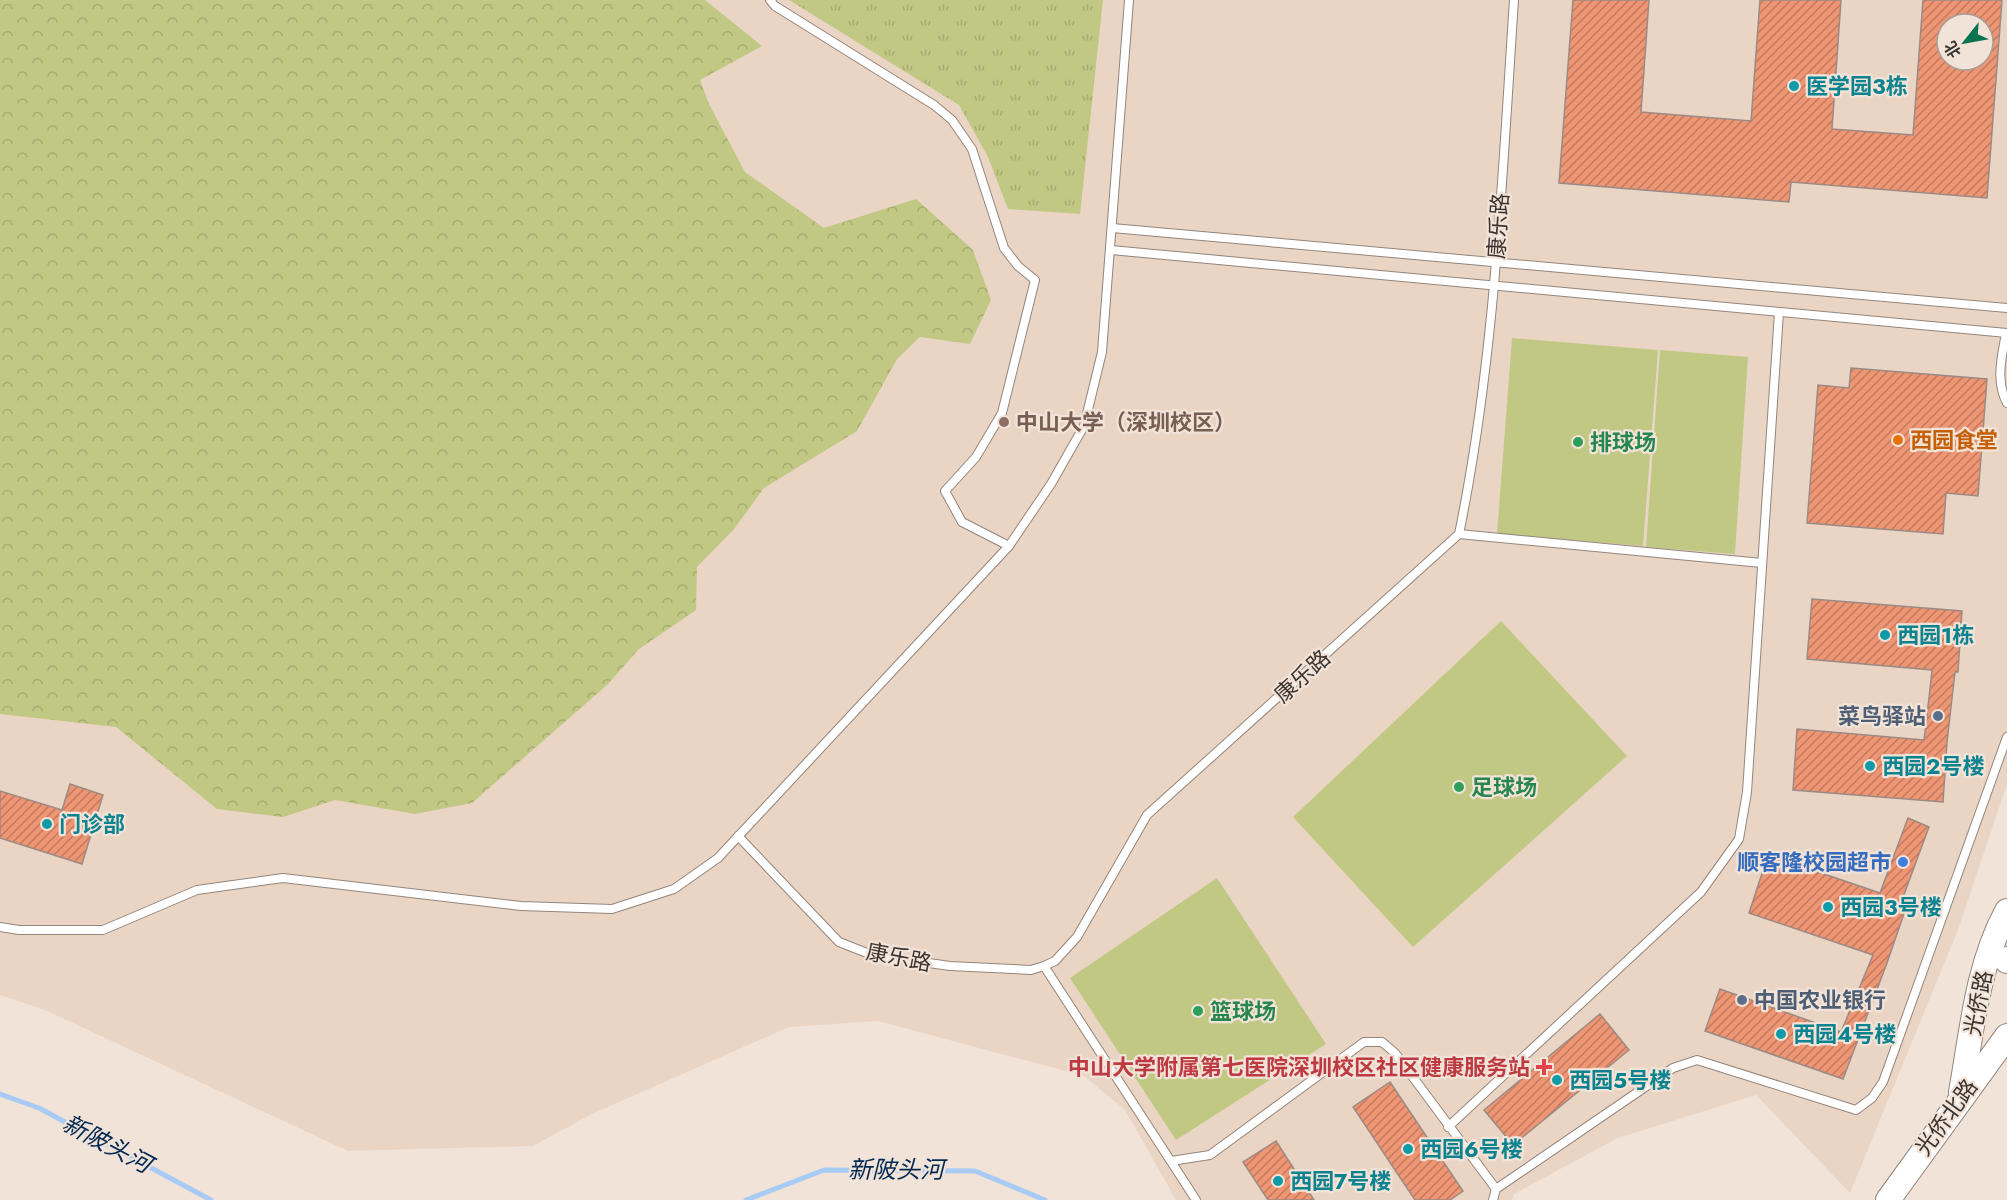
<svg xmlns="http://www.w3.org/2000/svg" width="2007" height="1200" viewBox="0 0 2007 1200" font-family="Jost,'Noto Sans SC',sans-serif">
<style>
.built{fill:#ead5c5;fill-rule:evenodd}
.grass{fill:url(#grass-tufts)}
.forest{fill:url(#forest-crowns)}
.pitch{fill:#c0c883}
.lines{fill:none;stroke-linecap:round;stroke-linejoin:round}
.stream{stroke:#a7cbf5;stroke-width:5}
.building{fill:url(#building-hatch);stroke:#9b8b85;stroke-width:1.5;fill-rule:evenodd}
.lane-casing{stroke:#93857b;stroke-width:10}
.secondary-casing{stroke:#93857b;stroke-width:26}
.lane{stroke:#fff;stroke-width:8}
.secondary{stroke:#fff;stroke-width:24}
.culture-dot{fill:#0f9aa8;stroke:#f2e3d8;stroke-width:2}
.education-dot{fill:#8d6e63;stroke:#f2e3d8;stroke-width:2}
.food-dot{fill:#e8710a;stroke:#f2e3d8;stroke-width:2}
.leisure-dot{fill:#2e9e5b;stroke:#f2e3d8;stroke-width:2}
.service-dot{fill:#5c6f8a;stroke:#f2e3d8;stroke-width:2}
.shop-dot{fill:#3f7fe0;stroke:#f2e3d8;stroke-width:2}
.health-dot{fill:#e0444e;stroke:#f2e3d8;stroke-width:2}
.labels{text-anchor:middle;stroke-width:4.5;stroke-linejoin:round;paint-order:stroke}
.culture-label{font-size:22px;font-weight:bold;fill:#0d838f;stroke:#f2e3d8;text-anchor:start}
.street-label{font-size:22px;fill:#3a3430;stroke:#f2e3d8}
.education-label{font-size:22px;font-weight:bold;fill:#785e54;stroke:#f2e3d8;text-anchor:start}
.food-label{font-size:22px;font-weight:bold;fill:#c56008;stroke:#f2e3d8;text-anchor:start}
.leisure-label{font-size:22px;font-weight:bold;fill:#27864d;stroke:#f2e3d8;text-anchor:start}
.service-label{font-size:22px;font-weight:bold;fill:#4e5e75;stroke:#f2e3d8;text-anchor:end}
.shop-label{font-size:22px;font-weight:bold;fill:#366cbe;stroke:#f2e3d8;text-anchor:end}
.health-label{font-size:22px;font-weight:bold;fill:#be3a42;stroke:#f2e3d8;text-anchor:end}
.water-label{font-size:24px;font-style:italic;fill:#002953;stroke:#f2e3d8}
</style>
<defs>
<pattern id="grass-tufts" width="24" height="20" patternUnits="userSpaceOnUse" patternTransform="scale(1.5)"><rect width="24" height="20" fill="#c0c883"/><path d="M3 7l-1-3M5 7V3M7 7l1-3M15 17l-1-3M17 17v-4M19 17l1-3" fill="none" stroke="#a6ac71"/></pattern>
<pattern id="forest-crowns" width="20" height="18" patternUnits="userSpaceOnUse" patternTransform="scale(1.5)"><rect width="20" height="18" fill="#c0c883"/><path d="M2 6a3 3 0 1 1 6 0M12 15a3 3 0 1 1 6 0" fill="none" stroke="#a6ac71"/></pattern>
<pattern id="building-hatch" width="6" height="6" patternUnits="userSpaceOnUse" patternTransform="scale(1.5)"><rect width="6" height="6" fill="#ee9573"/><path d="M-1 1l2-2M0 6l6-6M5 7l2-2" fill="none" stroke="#c27a5f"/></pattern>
</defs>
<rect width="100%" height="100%" fill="#f2e3d8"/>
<path class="built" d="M0 0H2007V784L1958 930 1850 1193 1756 1095 1618 1138 1514 1194 1512 1200H1176L1125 1110 1084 1076 878 1021 789 1027 592 1114 533 1146 348 1151 45 1010 0 995ZM1947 24H1983V60H1947Z"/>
<path class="grass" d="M789 0H1103L1080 214 1008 209 988 157 959 105Z"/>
<path class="forest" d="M0 0H705L762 46 700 80 709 104 745 172 824 228 916 199 973 250 991 300 970 344 920 337 897 359 857 431 764 488 734 529 697 567 696 610 639 649 607 685 472 803 415 814 335 800 283 817 217 809 116 727 0 714Z"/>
<g class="pitch">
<path d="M1512 338 1658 350 1643 546 1497 534Z"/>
<path d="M1660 350 1748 357 1735 554 1646 547Z"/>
<path d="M1501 621 1627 756 1413 947 1293 817Z"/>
<path d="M1217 878 1326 1044 1176 1140 1070 978Z"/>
</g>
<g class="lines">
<g class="stream">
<path d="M0 1094 39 1108 211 1200"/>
<path d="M746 1200 824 1170 975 1171 1045 1200"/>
</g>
</g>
<g class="building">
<path d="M1573 0H1649L1641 112 1751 121 1760 0H1841L1832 129 1913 135 1923 0H2002L1987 198 1791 182 1789 202 1559 183ZM1947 24H1983V60H1947Z"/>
<path d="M1851 368 1987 379 1978 496 1946 493 1943 534 1807 523 1818 385 1849 388Z"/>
<path d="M1812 599 1962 611 1958 672H1955L1947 742 1943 802 1793 790 1797 729 1924 740 1930 689 1932 670 1807 659Z"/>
<path d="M70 784 103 795 82 864 0 838V791L62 810Z"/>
<path d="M1908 818 1929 827 1902 900 1908 902 1887 963 1843 1079 1705 1031 1720 989 1841 1032 1873 955 1749 913 1768 855 1880 893Z"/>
<path d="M1600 1014 1629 1050 1513 1145 1484 1110Z"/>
<path d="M1390 1082 1463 1191 1450 1200H1415L1353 1107Z"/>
<path d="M1276 1141 1314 1200H1268L1243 1162Z"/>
</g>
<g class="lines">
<g class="lane-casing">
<g id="lane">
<path d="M770 0 775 6 934 105 952 120 972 149 1004 248 1018 266 1035 280 1002 413 976 457 945 491 962 522 1009 546"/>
<path d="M1112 228 2007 308"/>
<path d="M1111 250 2007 333"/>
<path d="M2006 333C2002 356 1995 381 2007 403"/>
<path d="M1459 534 1762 563"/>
<path d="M738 836 839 942 872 955 950 966 1031 970 1044 966 1055 961 1077 937 1147 815 1459 534C1495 359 1502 178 1514 0"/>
<path d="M0 927 19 930H103L197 890 283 878 521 906 612 909 674 889 718 858 1009 546 1051 484 1084 426 1102 352 1129 0"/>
<path d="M1044 966 1196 1200"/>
<path d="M1448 1127 1701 892 1739 839 1747 792 1779 312"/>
<path d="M1171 1161 1210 1155 1364 1042H1382L1395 1053 1496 1189"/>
<path d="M1493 1200 1496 1189 1673 1068 1697 1060 1856 1110 1872 1098 1883 1082 2007 737"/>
</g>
</g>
<g class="secondary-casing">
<g id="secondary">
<path d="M2007 959V961"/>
<path d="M1961 1092C1972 1031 1977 966 2007 911"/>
<path d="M1888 1200 2007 1036"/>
</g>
</g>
<use href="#lane" class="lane"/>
<use href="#secondary" class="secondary"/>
</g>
<g class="culture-dot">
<circle cx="1794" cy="86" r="6"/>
<circle cx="1885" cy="635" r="6"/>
<circle cx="1870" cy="766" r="6"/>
<circle cx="47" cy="824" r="6"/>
<circle cx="1828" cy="907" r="6"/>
<circle cx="1781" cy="1034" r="6"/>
<circle cx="1557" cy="1080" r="6"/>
<circle cx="1408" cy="1149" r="6"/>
<circle cx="1278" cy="1181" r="6"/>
</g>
<circle class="education-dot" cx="1004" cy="422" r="6"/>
<circle class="food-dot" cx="1898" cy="440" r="6"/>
<g class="leisure-dot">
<circle cx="1578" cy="442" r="6"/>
<circle cx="1459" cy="787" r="6"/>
<circle cx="1198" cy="1011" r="6"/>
</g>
<g class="service-dot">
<circle cx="1938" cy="716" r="6"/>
<circle cx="1742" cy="1000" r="6"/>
</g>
<circle class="shop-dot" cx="1903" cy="862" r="6"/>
<path class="health-dot" d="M1541 1058h6v6h6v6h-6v6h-6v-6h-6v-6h6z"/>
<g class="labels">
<g class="culture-label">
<text x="1806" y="94">医学园3栋</text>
<text x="1897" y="643">西园1栋</text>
<text x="1882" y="774">西园2号楼</text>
<text x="59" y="832">门诊部</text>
<text x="1840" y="915">西园3号楼</text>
<text x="1793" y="1042">西园4号楼</text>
<text x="1569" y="1088">西园5号楼</text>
<text x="1420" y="1157">西园6号楼</text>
<text x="1290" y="1189">西园7号楼</text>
</g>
<g class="street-label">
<text transform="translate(1498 226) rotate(-86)" y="8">康乐路</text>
<text transform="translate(1302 676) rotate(-42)" y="8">康乐路</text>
<text transform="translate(899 957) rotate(11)" y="8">康乐路</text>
<text transform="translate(1978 1003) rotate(-79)" y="8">光侨路</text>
<text transform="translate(1946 1117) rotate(-54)" y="8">光侨北路</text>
</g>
<g class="education-label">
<text x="1016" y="430">中山大学（深圳校区）</text>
</g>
<g class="food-label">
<text x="1910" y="448">西园食堂</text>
</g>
<g class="leisure-label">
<text x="1590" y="450">排球场</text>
<text x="1471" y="795">足球场</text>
<text x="1210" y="1019">篮球场</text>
</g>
<g class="service-label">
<text x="1926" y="724">菜鸟驿站</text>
<text x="1754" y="1008" text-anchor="start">中国农业银行</text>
</g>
<g class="shop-label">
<text x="1891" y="870">顺客隆校园超市</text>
</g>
<g class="health-label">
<text x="1530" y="1075">中山大学附属第七医院深圳校区社区健康服务站</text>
</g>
<g class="water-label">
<text transform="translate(107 1144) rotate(28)" y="8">新陂头河</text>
<text x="896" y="1178">新陂头河</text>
</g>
</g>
<g transform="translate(1965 42) rotate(239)"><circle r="28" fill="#f2e3d8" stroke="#a89d95" stroke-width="1.5"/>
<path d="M0-4.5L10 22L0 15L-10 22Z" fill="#09754e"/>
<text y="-9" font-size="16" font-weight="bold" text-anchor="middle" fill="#3a3430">北</text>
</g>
</svg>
